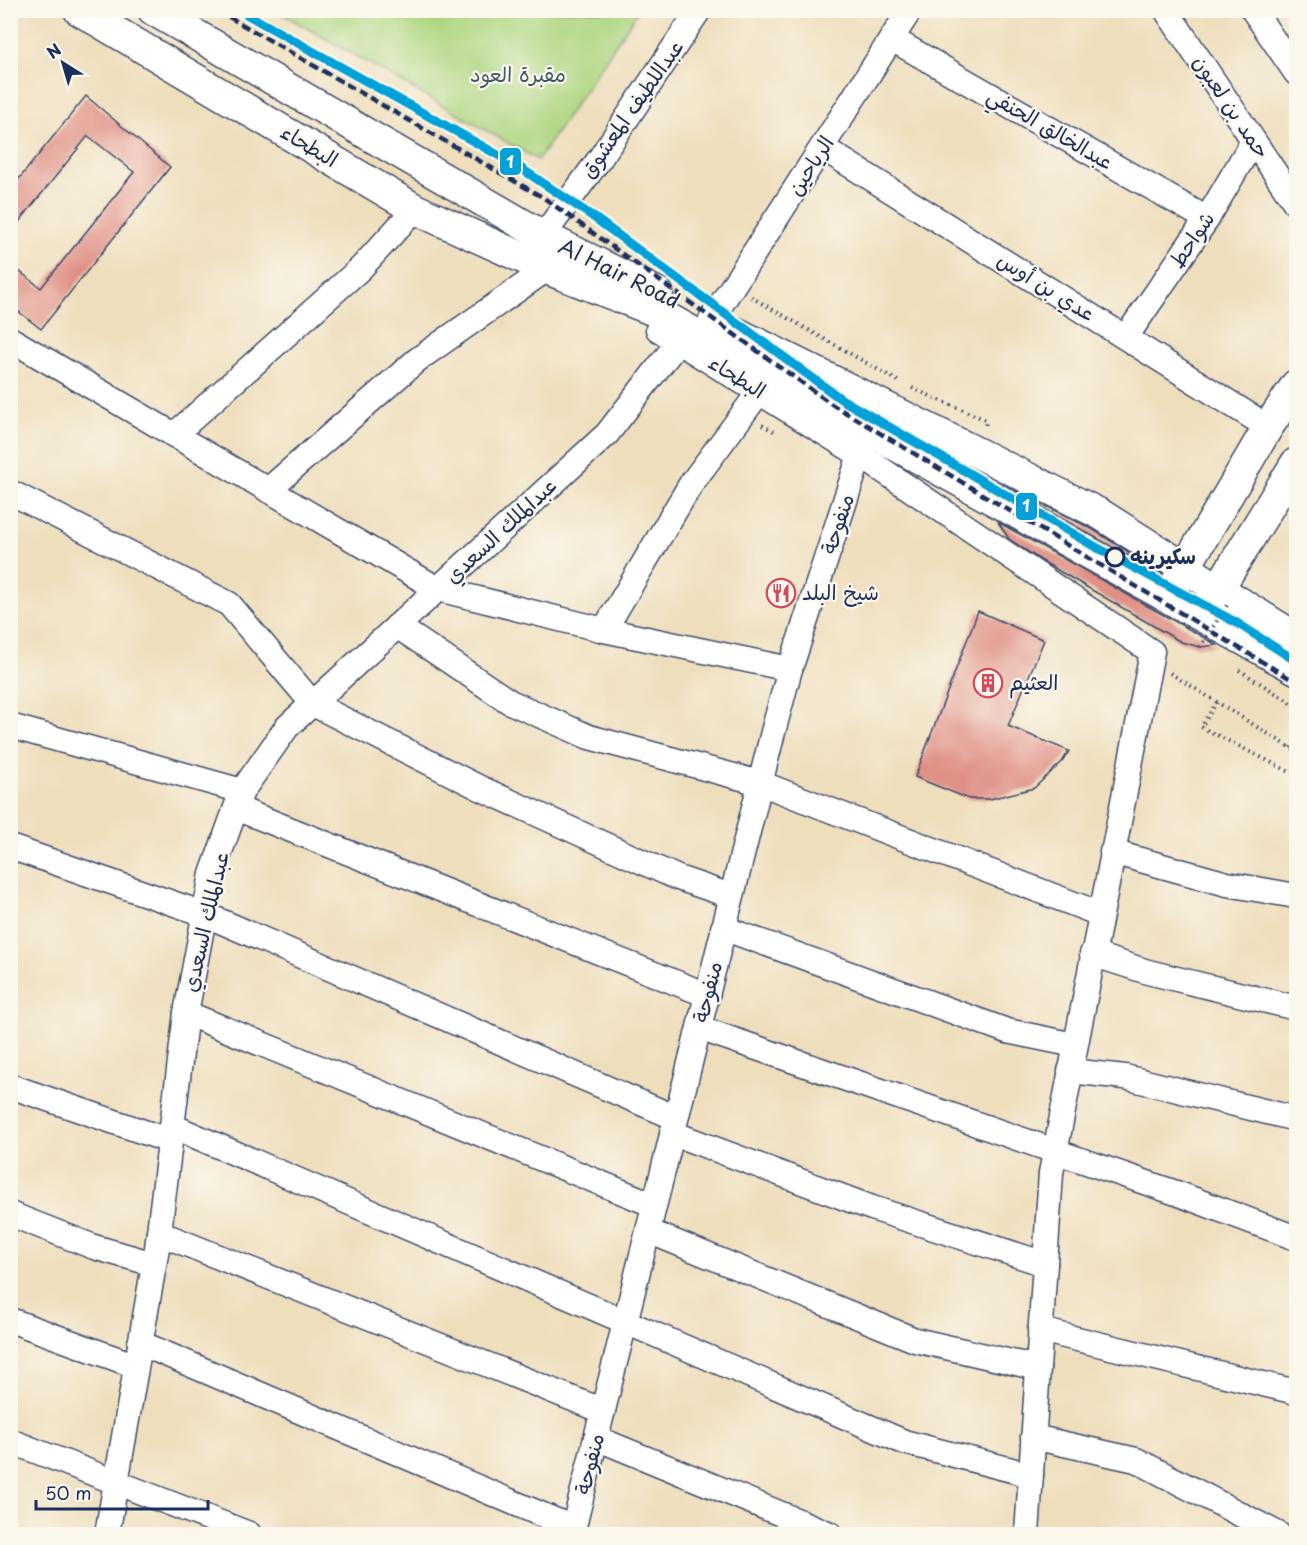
<svg xmlns="http://www.w3.org/2000/svg" width="1307" height="1545" viewBox="0 0 1307 1545" font-family="'Playpen Sans','Playpen Sans Arabic',sans-serif">
<style>
.green{fill:#aed681;stroke:#648270;stroke-width:1.5}
.building{fill:#e09186}
.lines{fill:none;stroke-linecap:round;stroke-linejoin:round}
.minor-casing{stroke:#3b496c;stroke-width:27}
.major-casing{stroke:#3b496c;stroke-width:33}
.path{stroke:#3b496c;stroke-width:4;stroke-dasharray:1.5 4.5;stroke-linecap:butt}
.minor{stroke:#fff;stroke-width:24}
.major{stroke:#fff;stroke-width:30}
.rail{stroke:#1b2f5e;stroke-width:4.5;stroke-dasharray:9 4.5;stroke-linecap:butt}
.path-bridge{stroke:#3b496c;stroke-width:4;stroke-dasharray:1.5 4.5;stroke-linecap:butt}
.metro-1-casing{stroke:#fbf7ec;stroke-width:14}
.metro-1{stroke:#03a1d8;stroke-width:9}
.stop-dot{fill:#fbf7ec;stroke:#1b2f5e;stroke-width:3}
.labels{text-anchor:middle;stroke-width:4.5;stroke-linejoin:round;paint-order:stroke}
.park-label{font-size:21px;fill:#405967;stroke:#fbf7ec}
.street-label{font-size:21px;fill:#1b2f5e;stroke:#fbf7ec}
.stop-label{font-size:21px;font-weight:bold;fill:#1b2f5e;stroke:#fbf7ec;text-anchor:start}
.poi-label{font-size:21px;fill:#1b2f5e;stroke:#fbf7ec;text-anchor:start}
.line-badge{stroke:#fbf7ec;stroke-width:2}
.badge-label{font-size:16px;text-anchor:middle;font-weight:bold;fill:#fff}
</style>
<rect width="100%" height="100%" fill="#fbf7ec"/>
<filter id="ink" filterUnits="userSpaceOnUse"><feTurbulence type="fractalNoise" baseFrequency=".0167" numOctaves="2"/><feDisplacementMap in="SourceGraphic" scale="12" xChannelSelector="R" yChannelSelector="G"/><feConvolveMatrix kernelMatrix="1 2 1 2 8 2 1 2 1" color-interpolation-filters="sRGB"/></filter>
<filter id="wash" filterUnits="userSpaceOnUse"><feTurbulence type="fractalNoise" baseFrequency=".008" numOctaves="4" result="noise"/><feDisplacementMap in="SourceGraphic" scale="24" xChannelSelector="R" yChannelSelector="G"/><feGaussianBlur stdDeviation="1.35" result="paint"/><feColorMatrix in="noise" values="0 0 0 0 0 0 0 0 0 0 0 0 0 0 0 0 0 1.4 0 .05"/><feComposite in="paint" operator="in"/></filter>
<g filter="url(#wash)">
<rect width="100%" height="100%" fill="#eedebc"/>
<path class="green" d="M277 11H638L538 160Z"/>
<g id="blocks">
<g class="building">
<path d="M86 96 170 167 41 329 10 305V264L41 288 134 172 88 136 10 233V190Z"/>
<path d="M991 479 1092 529 1162 573 1161 574Z"/>
<path d="M998 522 1217 645 1200 647 1181 642 1042 561 1009 539Z"/>
<path d="M978 611 1044 640 1008 726 1069 751 1062 762 1034 788 990 799H969L915 777Z"/>
</g>
</g>
</g>
<g filter="url(#ink)">
<use href="#blocks" fill-opacity="0" stroke="#3b496c" stroke-width="1.5"/>
<g class="lines">
<g class="minor-casing">
<g id="minor">
<path d="M1166 10 1296 204"/>
<path d="M1253 10 1296 73"/>
<path d="M892 39 1207 219"/>
<path d="M823 148 1268 427"/>
<path d="M543 236 601 157 699 10"/>
<path d="M711 320 910 10"/>
<path d="M658 329 860 455 1152 652 1051 1173 1027 1534"/>
<path d="M1126 337 1207 219 1253 141"/>
<path d="M10 339 438 589 604 630 790 669"/>
<path d="M174 435 361 268 415 209"/>
<path d="M268 490 417 360 547 269 559 275"/>
<path d="M10 492 229 604 313 704 480 788 678 878 731 896"/>
<path d="M397 626 510 702 589 737 760 783 1100 914"/>
<path d="M604 630 691 484 760 391"/>
<path d="M10 726 242 791"/>
<path d="M236 808 707 995"/>
<path d="M10 847 204 914 676 1118"/>
<path d="M1112 852 1227 884 1296 896"/>
<path d="M723 928 1007 1031 1075 1045"/>
<path d="M1092 954 1148 972 1296 1008"/>
<path d="M186 1013 654 1205"/>
<path d="M699 1028 1179 1194 1296 1238"/>
<path d="M1070 1071 1125 1077 1296 1119"/>
<path d="M10 1086 170 1141"/>
<path d="M172 1126 904 1442 1031 1475"/>
<path d="M672 1133 872 1208 1045 1264"/>
<path d="M10 1214 94 1247 154 1264"/>
<path d="M648 1231 915 1340 1038 1368"/>
<path d="M159 1233 603 1411"/>
<path d="M10 1320 136 1366"/>
<path d="M1040 1330 1296 1392"/>
<path d="M140 1343 573 1528"/>
<path d="M1033 1437 1136 1460 1278 1534"/>
<path d="M596 1438 830 1534"/>
<path d="M10 1441 249 1534"/>
<path d="M107 1534 157 1248 186 1013 212 874 242 791 287 727 607 434 679 341"/>
<path d="M572 1534 773 732 790 669 860 455"/>
</g>
</g>
<g class="major-casing">
<g id="major">
<path d="M79 10 415 209 547 269 655 311 1296 669"/>
<path d="M153 10 543 236 658 293"/>
<path d="M725 327 1100 514 1296 638"/>
<path d="M1175 585 1268 427 1296 385"/>
<path d="M1208 606 1296 463"/>
</g>
</g>
<g class="path">
<path d="M751 297 898 381"/>
<path d="M912 388 986 420 985 429"/>
<path d="M762 425 777 433"/>
<path d="M1239 670 1296 706"/>
<path d="M1170 673 1296 751"/>
<path d="M1217 702 1201 727 1296 775"/>
<path d="M1291 748 1296 739"/>
</g>
<use href="#minor" class="minor"/>
<use href="#major" class="major"/>
<path class="rail" d="M217 10 544 198 833 405 1296 682"/>
<path class="path-bridge" d="M1200 647 1228 604"/>
<g class="metro-1-casing">
<path id="metro-1" d="M239 10 516 165 592 216 841 399 1094 546 1237 623 1296 661"/>
</g>
<use href="#metro-1" class="metro-1"/>
</g>
</g>
<defs>
<g id="restaurant-ring" transform="scale(1.5)"><circle r="9.5" fill="#fbf7ec" stroke="#d1495b" stroke-width="1.5"/><path d="M-5-6h1v4h1v-4h1v4h1v-4h1v5L-1.5 .5V6h-2V.5L-5-1ZM5-6V6H3V1.5H1.5Q1.5-4 5-6Z" fill="#d1495b"/></g>
<g id="building-ring" transform="scale(1.5)"><circle r="9.5" fill="#fbf7ec" stroke="#d1495b" stroke-width="1.5"/><path d="M-4-6H4V6H1V3H-1V6H-4ZM-2.5-4.3h1.7v1.8h-1.7ZM.8-4.3h1.7v1.8H.8ZM-2.5-1h1.7V.8h-1.7ZM.8-1h1.7V.8H.8Z" fill="#d1495b"/></g>
</defs>
<g fill-rule="evenodd">
<use href="#restaurant-ring" x="781" y="593"/>
<use href="#building-ring" x="988" y="683"/>
</g>
<circle class="stop-dot" cx="1115" cy="557" r="9"/>
<g class="labels">
<g class="park-label">
<text x="518" y="82">مقبرة العود</text>
</g>
<g class="street-label">
<text transform="translate(1231 107) rotate(56)" y="7">حمد بن لعبون</text>
<text transform="translate(632 109) rotate(-55)" y="7">عبداللطيف المعشوق</text>
<text transform="translate(1050 129) rotate(30)" y="7">عبدالخالق الحنفي</text>
<text transform="translate(309 146) rotate(31)" y="7">البطحاء</text>
<text transform="translate(811 166) rotate(-57)" y="7">الرياحين</text>
<text transform="translate(1192 240) rotate(-56)" y="7">شواحط</text>
<text transform="translate(619 274) rotate(26)" y="7">Al Hair Road</text>
<text transform="translate(1046 287) rotate(32)" y="7">عدي بن أوس</text>
<text transform="translate(737 377) rotate(32)" y="7">البطحاء</text>
<text transform="translate(838 524) rotate(-72)" y="7">منفوحة</text>
<text transform="translate(501 531) rotate(-43)" y="7">عبدالملك السعدي</text>
<text transform="translate(206 922) rotate(-77)" y="7">عبدالملك السعدي</text>
<text transform="translate(708 992) rotate(-76)" y="7">منفوحة</text>
<text transform="translate(590 1464) rotate(-76)" y="7">منفوحة</text>
</g>
<g class="stop-label">
<text x="1130" y="564">سكيرينه</text>
</g>
<g class="poi-label">
<text x="802" y="600">شيخ البلد</text>
<text x="1009" y="690">العثيم</text>
</g>
</g>
<g class="line-badge">
<rect x="499" y="147" width="23" height="29" rx="6" fill="#03a1d8"/>
<rect x="1015" y="492" width="23" height="29" rx="6" fill="#03a1d8"/>
</g>
<g class="badge-label">
<text x="510" y="168">1</text>
<text x="1026" y="512">1</text>
</g>
<rect width="1307" height="1545" fill="none" stroke="#fbf7ec" stroke-width="36"/>
<g transform="translate(63 63) rotate(323)" stroke="#fbf7ec" stroke-width="4.5" paint-order="stroke">
<path d="M0-4.5L10 22L0 15L-10 22Z" fill="#1b2f5e"/>
<text y="-9" font-size="16" font-weight="bold" text-anchor="middle" fill="#1b2f5e">N</text>
</g>
<path d="M36 1500v9h172v-9" fill="none" stroke="#1b2f5e" stroke-width="3"/>
<text x="45" y="1500" font-size="18" fill="#1b2f5e" stroke="#fbf7ec" stroke-width="4.5" paint-order="stroke">50 m</text>
</svg>
